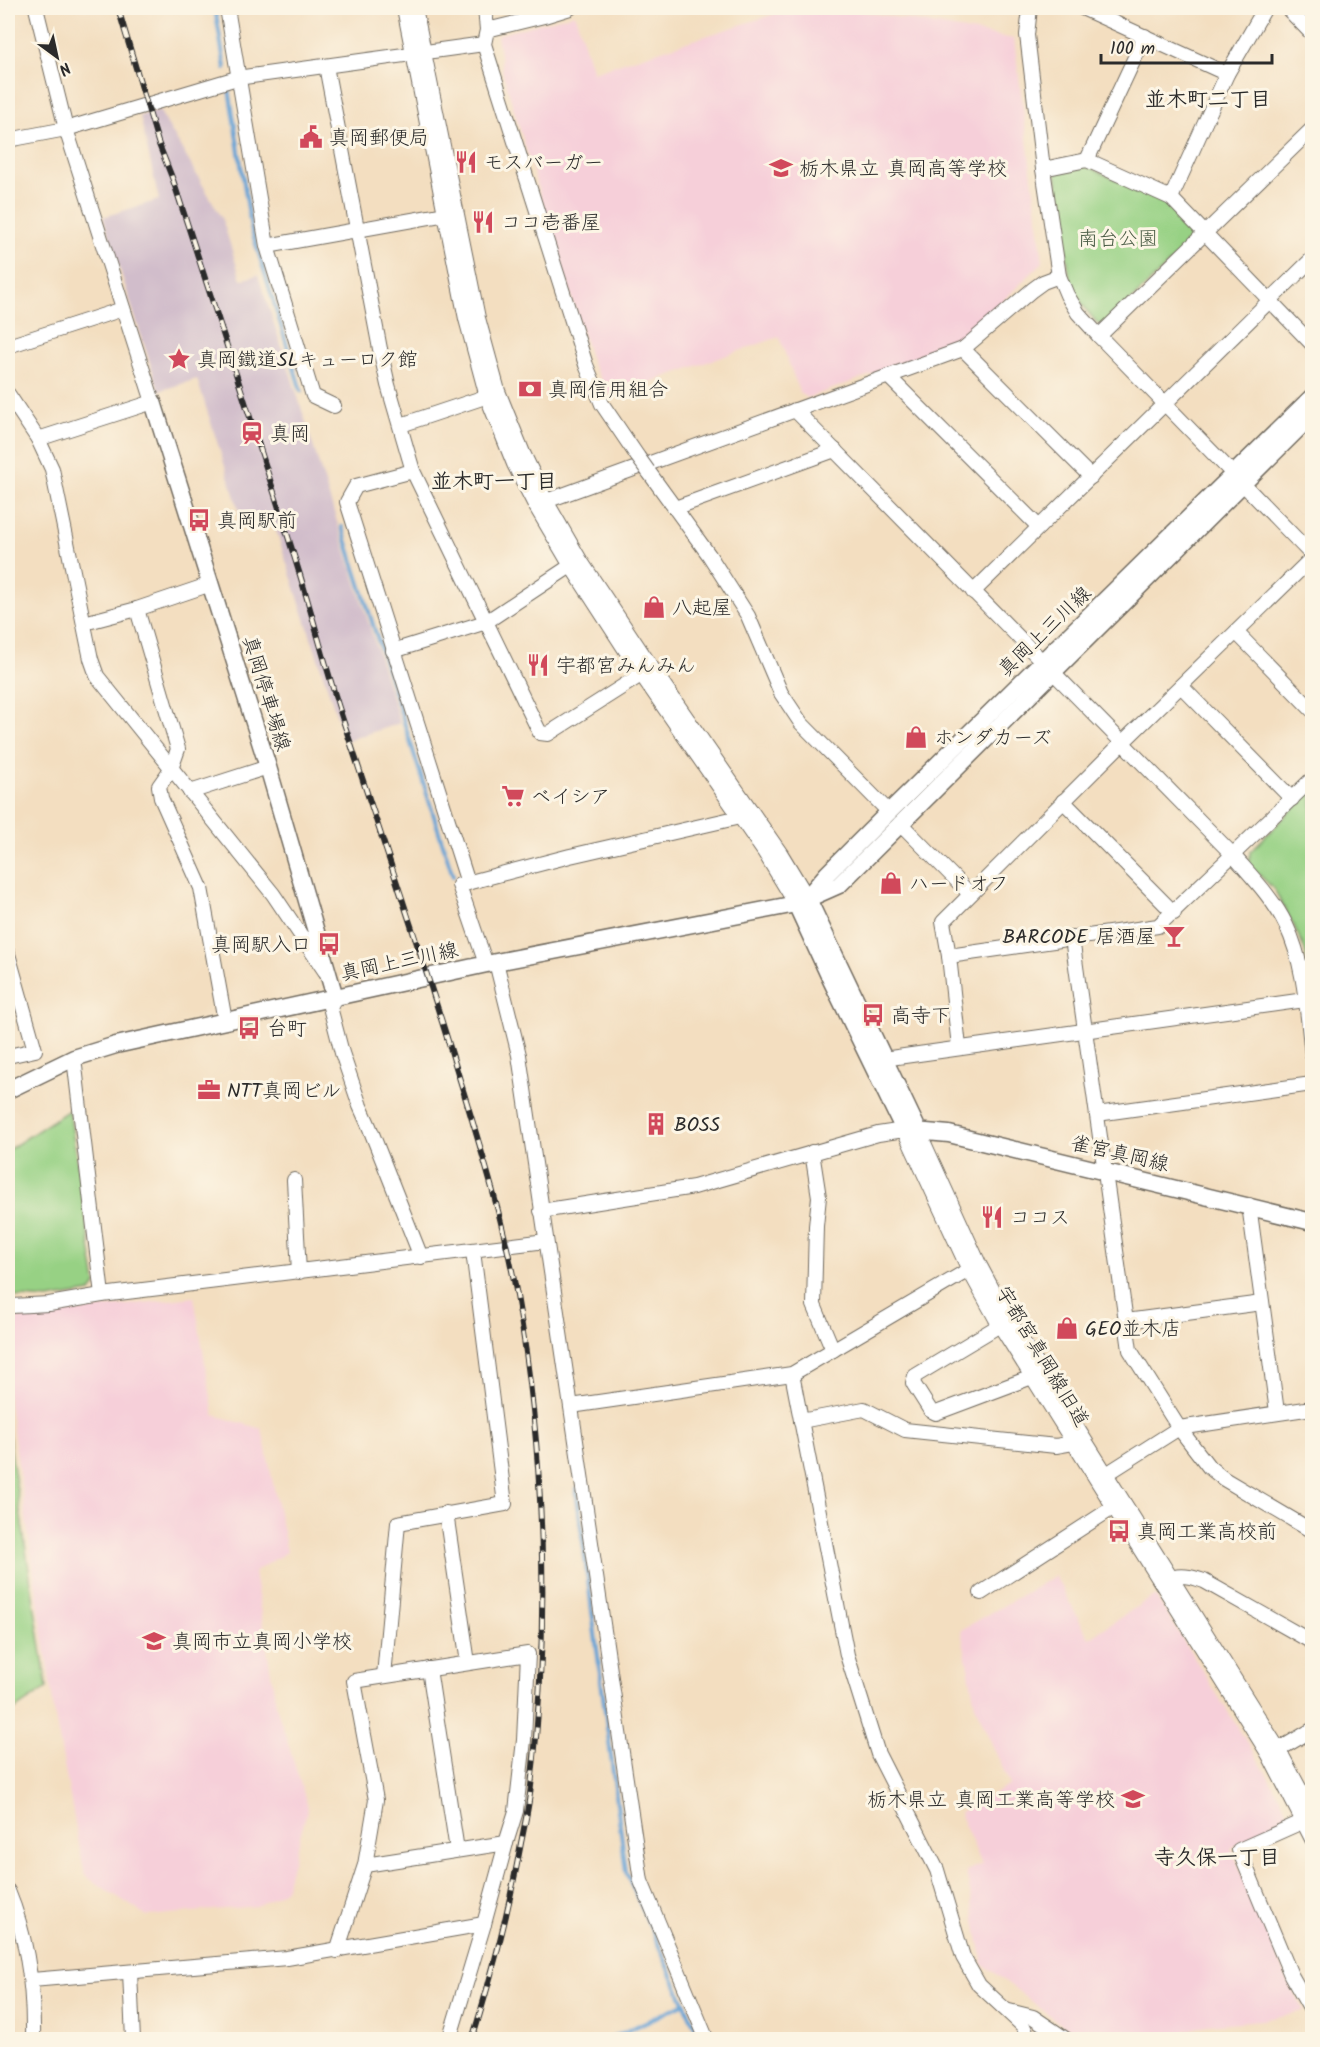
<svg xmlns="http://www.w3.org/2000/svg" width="1320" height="2047" viewBox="0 0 1320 2047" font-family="Kalam,'Klee One',sans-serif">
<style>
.built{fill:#f6cfd9}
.industrial{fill:#d1bdcb}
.green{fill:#97d184;stroke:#617e58;stroke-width:1.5}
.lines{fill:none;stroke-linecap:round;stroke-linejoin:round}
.stream{stroke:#64a2d5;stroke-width:4}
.minor-casing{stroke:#716a5f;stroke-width:16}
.major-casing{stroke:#716a5f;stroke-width:19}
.minor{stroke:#fff;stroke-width:14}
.major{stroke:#fff;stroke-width:16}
.rail-casing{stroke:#2b2b2b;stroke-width:6}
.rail{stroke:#fcf5e5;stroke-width:4;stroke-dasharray:11;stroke-linecap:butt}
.minor-bridge-casing{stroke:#716a5f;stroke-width:16;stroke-linecap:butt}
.minor-bridge{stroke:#fff;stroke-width:14}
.labels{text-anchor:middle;stroke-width:6;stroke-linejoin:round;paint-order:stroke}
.poi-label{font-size:20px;fill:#2b2b2b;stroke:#fcf5e5;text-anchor:start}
.park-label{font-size:20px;fill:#4b5d46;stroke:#fcf5e5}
.street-label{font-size:20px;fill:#2b2b2b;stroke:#fcf5e5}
.neighbourhood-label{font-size:21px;font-weight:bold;fill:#2b2b2b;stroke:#fcf5e5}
</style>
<rect width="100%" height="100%" fill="#fcf5e5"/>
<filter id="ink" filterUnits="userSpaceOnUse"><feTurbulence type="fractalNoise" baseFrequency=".0167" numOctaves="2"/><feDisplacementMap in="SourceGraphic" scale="12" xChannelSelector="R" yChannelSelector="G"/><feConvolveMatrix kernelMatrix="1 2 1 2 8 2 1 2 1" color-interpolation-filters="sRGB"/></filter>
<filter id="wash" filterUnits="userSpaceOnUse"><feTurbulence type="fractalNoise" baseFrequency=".008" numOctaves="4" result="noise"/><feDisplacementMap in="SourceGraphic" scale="24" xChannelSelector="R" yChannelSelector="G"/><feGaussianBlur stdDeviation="1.35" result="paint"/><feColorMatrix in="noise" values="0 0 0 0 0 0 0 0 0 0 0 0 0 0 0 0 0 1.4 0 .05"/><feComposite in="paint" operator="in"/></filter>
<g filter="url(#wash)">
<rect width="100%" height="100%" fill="#f3dec0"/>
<g class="built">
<path d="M850 9 1014 39 1043 262 959 343 807 398 800 393 779 337 610 396 592 364 503 74 497 35 575 14 593 72 778 13Z"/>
<path d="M194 1297 214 1415 262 1429 287 1552 254 1572 277 1709 308 1807 285 1890 257 1906 147 1916 85 1876 55 1717 8 1396V1331L17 1318Z"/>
<path d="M1055 1576 1089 1638 1155 1595 1268 1776 1293 1821 1231 1848 1289 1983 1304 2011 1262 2020 1206 2025 1185 2031 1188 2039H1080L983 1964 966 1871 982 1864 959 1813 1010 1785 975 1705 961 1630Z"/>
</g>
<path class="industrial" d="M159 110 222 218 241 280 258 275 290 372 400 723 345 741 273 521 245 529 197 379 159 391 103 217 159 200 140 116Z"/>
<g class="green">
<path d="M1086 166 1168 203 1194 230 1192 241 1106 325 1098 324 1087 311 1071 287 1056 174 1061 169Z"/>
<path d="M1312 789V989L1305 950 1293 924 1274 889 1249 865 1250 852Z"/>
<path d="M69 1110 96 1284 91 1292 48 1299 8 1296V1150Z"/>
<path d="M8 1432 47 1688 8 1714Z"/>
</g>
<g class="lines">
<g class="stream">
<path d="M215 8 225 68"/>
<path d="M229 89 251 228 301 391"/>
<path d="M342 527 453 876"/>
<path d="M576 1488 626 1872 695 2027"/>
<path d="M608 2040 683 2004"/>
</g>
</g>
</g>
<g filter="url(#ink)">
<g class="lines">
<g class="minor-casing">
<g id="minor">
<path d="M36 8 66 129 153 402 38 439"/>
<path d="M227 8 267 246 313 396 334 406"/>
<path d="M404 8 466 319 487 397 514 464 535 505 571 566 641 674 765 853 796 904"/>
<path d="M415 8 478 318 498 391 523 453 546 501 580 560 652 668 781 854 807 897"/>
<path d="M485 8 487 30 484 44 586 365 602 404 638 457"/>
<path d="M1030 8 1027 35 1043 169 1059 276 1067 295 1078 313 1099 336 1312 555"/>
<path d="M1082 8 1227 74"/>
<path d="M1287 8 1312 34"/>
<path d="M487 30 544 16 570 8"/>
<path d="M326 66 380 349 388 385 413 471 540 733 548 734 647 671"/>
<path d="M8 140 66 129 237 78 484 44"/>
<path d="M1087 160 1145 36"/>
<path d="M1043 169 1087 160 1171 198 1312 344"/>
<path d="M1171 198 1227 74 1265 8"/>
<path d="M267 246 446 214"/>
<path d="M1099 336 1312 129"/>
<path d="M8 346 123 309"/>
<path d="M963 349 1091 477"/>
<path d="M888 376 1039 527"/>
<path d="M8 394 38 439 52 469 91 659 97 676 273 894 325 971"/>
<path d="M795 410 1233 855C1252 877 1273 898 1286 925 1305 964 1307 1012 1312 1055"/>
<path d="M401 425 494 394"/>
<path d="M413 471 356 486 347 502 468 883"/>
<path d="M648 471 709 555 748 616 781 693 801 723 889 812"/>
<path d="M538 504 963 349 1032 290 1043 282 1059 276"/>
<path d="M675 508 835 450"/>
<path d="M973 592 1312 259"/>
<path d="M137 609 178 749 171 769 159 786 161 798 201 888 225 1021"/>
<path d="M84 623 137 609 211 584"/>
<path d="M1236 632 1312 710"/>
<path d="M393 651 486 622 578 561"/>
<path d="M1181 686 1292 799"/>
<path d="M190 792 268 767"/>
<path d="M1063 801 1174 913"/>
<path d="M900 823 970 894"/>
<path d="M1072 938 1130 1350 1179 1428 1209 1467 1224 1479 1312 1531"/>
<path d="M8 954 35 1050 8 1056"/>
<path d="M949 956 1158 926 1312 779"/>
<path d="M496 962 519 1055 641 1881 707 2040"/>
<path d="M486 964 459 885 570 856 740 817"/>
<path d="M335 997 330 1007 342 1053 360 1106 369 1126 421 1257"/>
<path d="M959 1047 949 956 943 922 1122 743 1312 558"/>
<path d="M74 1058 102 1295"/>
<path d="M883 1059 1312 999"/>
<path d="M1097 1114 1312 1084"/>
<path d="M918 1130 979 1264 1005 1313 1279 1750 1312 1812"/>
<path d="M812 1152 819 1197 816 1226 814 1305 833 1350"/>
<path d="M294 1180 299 1272"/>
<path d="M1249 1205 1277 1412"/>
<path d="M541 1211 694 1187 878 1134 904 1130 969 1270 996 1319 1269 1755 1312 1839"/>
<path d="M8 1305 12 1306 49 1304 102 1295 546 1241"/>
<path d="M1126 1321 1262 1303"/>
<path d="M1000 1325 915 1376 913 1383 930 1410 936 1413 1032 1377"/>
<path d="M792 1374 847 1655 878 1754 937 1870 963 1957 979 1985 1023 2026 1030 2040"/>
<path d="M571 1406 792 1374 977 1265"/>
<path d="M801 1421 864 1409 905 1430 1056 1446 1073 1443"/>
<path d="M1105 1475 1179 1428 1312 1408"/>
<path d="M446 1513 468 1663"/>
<path d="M1167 1580C1179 1573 1192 1577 1204 1581L1312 1642"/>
<path d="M981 1593 1114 1507"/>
<path d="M429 1669 457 1850"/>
<path d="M384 1676 398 1523 505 1504 473 1251"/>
<path d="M1273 1753 1312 1730"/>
<path d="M1304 1821 1239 1850 1291 1975 1312 2012"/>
<path d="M365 1865 506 1843 484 1924 449 2040"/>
<path d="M8 1891C28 1939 34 1988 33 2040"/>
<path d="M337 1951 365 1865 376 1800 354 1681 528 1654 524 1740 516 1811 506 1843"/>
<path d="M130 1972 133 2040"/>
<path d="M32 1980 287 1958 484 1924"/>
<path d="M1009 2011 1033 2017 1067 2040"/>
</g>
</g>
<g class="major-casing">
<g id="major">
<path d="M153 402 268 767 335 997"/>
<path d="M810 894 827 874 889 812 1312 397"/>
<path d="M807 897 918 1130"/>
<path d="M796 904 831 980 904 1130 949 1134 1312 1222"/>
<path d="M8 1090 74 1058 116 1045 496 962 796 904 839 885 1312 415"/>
</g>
</g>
<use href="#minor" class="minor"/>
<use href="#major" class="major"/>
<g class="rail-casing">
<path id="rail" d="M118 8 158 142 173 180C216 312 259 443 300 575 314 621 326 668 341 714 378 827 417 940 452 1054 476 1133 502 1213 517 1296 545 1453 550 1627 531 1786 529 1805 525 1824 521 1843 509 1910 492 1975 472 2040"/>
</g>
<use href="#rail" class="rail"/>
<g class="minor-bridge-casing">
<path id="minor-bridge" d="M638 457 648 471"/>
</g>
<use href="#minor-bridge" class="minor-bridge"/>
</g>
</g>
<defs>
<g id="civic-bare" transform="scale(1.8)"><path d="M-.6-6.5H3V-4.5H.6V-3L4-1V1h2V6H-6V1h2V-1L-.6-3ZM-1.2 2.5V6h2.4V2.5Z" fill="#d1495b" stroke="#fcf5e5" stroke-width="2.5" paint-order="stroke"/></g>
<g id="restaurant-bare" transform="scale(1.8)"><path d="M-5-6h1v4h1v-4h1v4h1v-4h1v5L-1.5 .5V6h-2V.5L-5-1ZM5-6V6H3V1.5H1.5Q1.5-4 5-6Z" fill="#d1495b" stroke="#fcf5e5" stroke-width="2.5" paint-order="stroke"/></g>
<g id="school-bare" transform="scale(1.8)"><path d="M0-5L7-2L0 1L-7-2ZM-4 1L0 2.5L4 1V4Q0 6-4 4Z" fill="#d1495b" stroke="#fcf5e5" stroke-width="2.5" paint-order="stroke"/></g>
<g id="sight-bare" transform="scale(1.8)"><path d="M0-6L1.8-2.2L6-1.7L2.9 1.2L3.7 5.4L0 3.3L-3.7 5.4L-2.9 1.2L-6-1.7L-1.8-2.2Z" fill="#d1495b" stroke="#fcf5e5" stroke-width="2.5" paint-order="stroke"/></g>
<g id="bank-bare" transform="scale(1.8)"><path d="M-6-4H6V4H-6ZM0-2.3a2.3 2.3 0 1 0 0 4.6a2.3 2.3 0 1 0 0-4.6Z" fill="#d1495b" stroke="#fcf5e5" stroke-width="2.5" paint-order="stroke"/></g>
<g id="station-bare" transform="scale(1.8)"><path d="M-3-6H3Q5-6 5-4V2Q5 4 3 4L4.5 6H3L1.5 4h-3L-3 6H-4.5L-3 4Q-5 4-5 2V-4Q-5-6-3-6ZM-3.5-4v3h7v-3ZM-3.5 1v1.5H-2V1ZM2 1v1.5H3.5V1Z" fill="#d1495b" stroke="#fcf5e5" stroke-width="2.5" paint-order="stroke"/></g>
<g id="bus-bare" transform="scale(1.8)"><path d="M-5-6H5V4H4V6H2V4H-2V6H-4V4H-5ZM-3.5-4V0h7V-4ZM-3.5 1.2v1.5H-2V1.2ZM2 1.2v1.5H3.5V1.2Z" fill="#d1495b" stroke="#fcf5e5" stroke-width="2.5" paint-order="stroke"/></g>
<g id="shop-bare" transform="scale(1.8)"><path d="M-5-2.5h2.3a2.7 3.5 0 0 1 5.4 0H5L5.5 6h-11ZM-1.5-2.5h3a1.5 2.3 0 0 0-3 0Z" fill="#d1495b" stroke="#fcf5e5" stroke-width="2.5" paint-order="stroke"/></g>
<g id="supermarket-bare" transform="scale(1.8)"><path d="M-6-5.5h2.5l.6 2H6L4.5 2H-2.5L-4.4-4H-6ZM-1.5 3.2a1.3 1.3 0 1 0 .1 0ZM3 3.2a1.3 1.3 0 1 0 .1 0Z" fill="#d1495b" stroke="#fcf5e5" stroke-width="2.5" paint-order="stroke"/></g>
<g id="bar-bare" transform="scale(1.8)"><path d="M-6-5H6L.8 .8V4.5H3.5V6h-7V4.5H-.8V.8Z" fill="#d1495b" stroke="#fcf5e5" stroke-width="2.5" paint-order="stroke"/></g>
<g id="office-bare" transform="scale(1.8)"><path d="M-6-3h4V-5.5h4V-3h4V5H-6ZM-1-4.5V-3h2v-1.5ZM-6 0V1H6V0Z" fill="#d1495b" stroke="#fcf5e5" stroke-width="2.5" paint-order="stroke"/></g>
<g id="building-bare" transform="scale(1.8)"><path d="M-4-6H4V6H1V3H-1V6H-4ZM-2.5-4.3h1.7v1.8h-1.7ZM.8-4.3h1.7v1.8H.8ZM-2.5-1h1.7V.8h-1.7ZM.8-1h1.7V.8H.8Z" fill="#d1495b" stroke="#fcf5e5" stroke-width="2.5" paint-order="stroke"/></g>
</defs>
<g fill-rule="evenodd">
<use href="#civic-bare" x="311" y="137"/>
<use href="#restaurant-bare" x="466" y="162"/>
<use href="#school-bare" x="781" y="168"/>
<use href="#restaurant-bare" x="483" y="222"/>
<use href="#sight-bare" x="179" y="359"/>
<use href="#bank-bare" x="530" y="389"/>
<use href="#station-bare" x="252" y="433"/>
<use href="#bus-bare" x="199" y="520"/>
<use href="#shop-bare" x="654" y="607"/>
<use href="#restaurant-bare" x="538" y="665"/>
<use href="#shop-bare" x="916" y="737"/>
<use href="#supermarket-bare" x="513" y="796"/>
<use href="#shop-bare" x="891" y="883"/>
<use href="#bar-bare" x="1174" y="936"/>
<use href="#bus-bare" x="329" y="944"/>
<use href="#bus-bare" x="873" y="1015"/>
<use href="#bus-bare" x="249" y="1028"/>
<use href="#office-bare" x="209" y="1090"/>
<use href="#building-bare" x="656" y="1124"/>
<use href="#restaurant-bare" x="992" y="1217"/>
<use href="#shop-bare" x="1067" y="1328"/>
<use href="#bus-bare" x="1119" y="1531"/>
<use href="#school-bare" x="154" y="1641"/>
<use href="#school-bare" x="1133" y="1799"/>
</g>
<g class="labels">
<g class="poi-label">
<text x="329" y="144">真岡郵便局</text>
<text x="484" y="169">モスバーガー</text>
<text x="799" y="175">栃木県立 真岡高等学校</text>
<text x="501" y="229">ココ壱番屋</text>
<text x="197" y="366">真岡鐵道SLキューロク館</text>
<text x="548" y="396">真岡信用組合</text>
<text x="270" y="440">真岡</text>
<text x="217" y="527">真岡駅前</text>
<text x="672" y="614">八起屋</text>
<text x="556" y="672">宇都宮みんみん</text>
<text x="934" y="744">ホンダカーズ</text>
<text x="531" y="803">ベイシア</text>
<text x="909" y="890">ハードオフ</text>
<text x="1156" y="943" text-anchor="end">BARCODE 居酒屋</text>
<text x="311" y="951" text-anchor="end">真岡駅入口</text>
<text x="891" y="1022">高寺下</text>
<text x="267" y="1035">台町</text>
<text x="227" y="1097">NTT真岡ビル</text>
<text x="674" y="1131">BOSS</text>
<text x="1010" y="1224">ココス</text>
<text x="1085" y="1335">GEO並木店</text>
<text x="1137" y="1538">真岡工業高校前</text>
<text x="172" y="1648">真岡市立真岡小学校</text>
<text x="1115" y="1806" text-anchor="end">栃木県立 真岡工業高等学校</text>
</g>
<g class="park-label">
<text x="1118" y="245">南台公園</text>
</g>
<g class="street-label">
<text transform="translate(1044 631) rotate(-44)" y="7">真岡上三川線</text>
<text transform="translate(267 693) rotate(73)" y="7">真岡停車場線</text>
<text transform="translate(399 961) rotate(-12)" y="7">真岡上三川線</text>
<text transform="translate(1120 1153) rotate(13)" y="7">雀宮真岡線</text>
<text transform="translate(1043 1356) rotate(59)" y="7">宇都宮真岡線旧道</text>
</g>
<g class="neighbourhood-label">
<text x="1208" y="106">並木町二丁目</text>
<text x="494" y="488">並木町一丁目</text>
<text x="1217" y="1864">寺久保一丁目</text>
</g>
</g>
<rect width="1320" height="2047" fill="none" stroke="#fcf5e5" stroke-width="30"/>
<g transform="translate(57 57) rotate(147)" stroke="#fcf5e5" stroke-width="4.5" paint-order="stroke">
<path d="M0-4.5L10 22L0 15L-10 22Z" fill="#2b2b2b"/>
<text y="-9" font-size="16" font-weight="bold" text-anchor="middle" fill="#2b2b2b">N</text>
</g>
<path d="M1101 54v9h171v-9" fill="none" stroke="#2b2b2b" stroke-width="3"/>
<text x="1110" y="54" font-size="18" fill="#2b2b2b" stroke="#fcf5e5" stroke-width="4.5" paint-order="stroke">100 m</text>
</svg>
